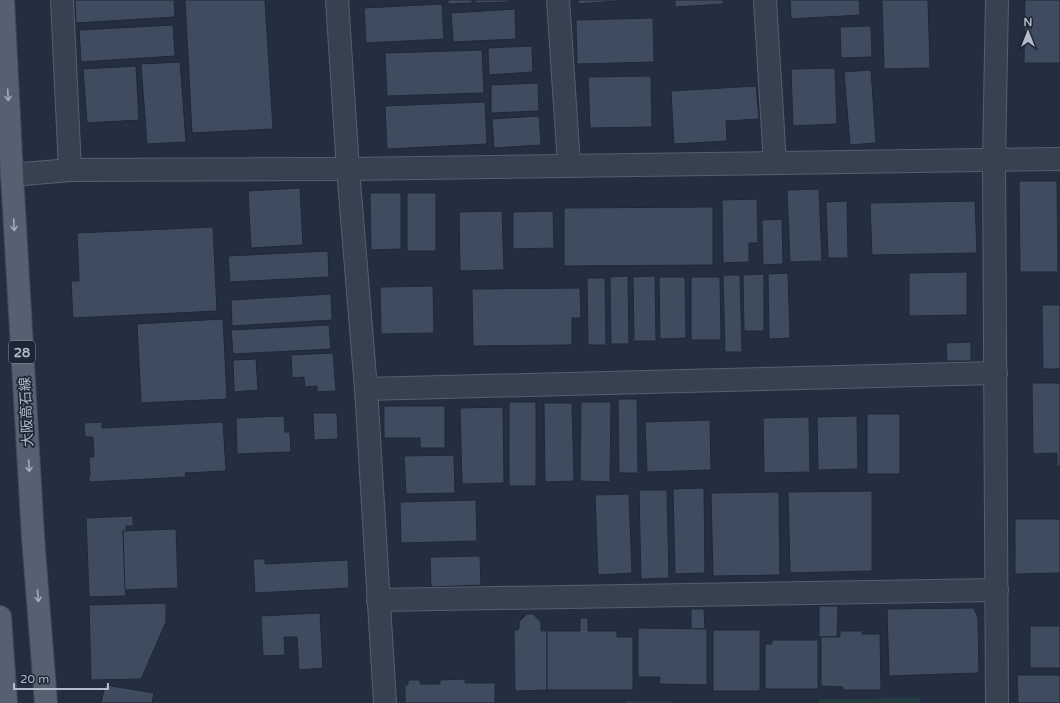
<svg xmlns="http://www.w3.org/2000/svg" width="1060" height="703" viewBox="0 0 1060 703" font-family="'Varela Round','Noto Sans JP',sans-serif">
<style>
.green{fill:#253d41}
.building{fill:#3f4c60;stroke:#1f2837}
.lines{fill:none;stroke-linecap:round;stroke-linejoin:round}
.street-casing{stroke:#565f6d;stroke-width:24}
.primary-casing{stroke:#414a59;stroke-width:24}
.street{stroke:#38414f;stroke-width:22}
.primary{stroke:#566070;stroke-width:22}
.oneway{stroke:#a1aab8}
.labels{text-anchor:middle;stroke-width:3.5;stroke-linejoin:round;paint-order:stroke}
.shield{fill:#1d2635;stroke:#878f9d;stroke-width:1}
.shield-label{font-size:13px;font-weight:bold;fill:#b4bcca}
.street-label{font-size:14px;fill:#b4bcca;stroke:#1d2635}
</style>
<rect width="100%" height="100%" fill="#232f40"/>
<path class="green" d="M920 698V703H819V699Z"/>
<g class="building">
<path d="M75 0H174L175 17 76 23Z"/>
<path d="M185 0H265L273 129 192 133Z"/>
<path d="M448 0H472V3L448 4Z"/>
<path d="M475 0H509V2L476 3Z"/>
<path d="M578 0H630L579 4Z"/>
<path d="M675 0H723V4L675 7Z"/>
<path d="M790 0H859L860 15 791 19Z"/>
<path d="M882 0H928L930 68 884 69Z"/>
<path d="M1025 0H1060V63H1024Z"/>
<path d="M442 4 444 39 366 43 364 8Z"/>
<path d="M515 9 516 39 453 42 451 13Z"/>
<path d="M653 18 654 62 577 64 576 20Z"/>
<path d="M173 25 175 56 81 62 79 30Z"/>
<path d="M871 26 872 57 841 58 840 27Z"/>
<path d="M532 46 533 72 489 75 488 48Z"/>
<path d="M482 50 484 93 387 96 385 53Z"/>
<path d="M180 62 186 142 147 144 141 64Z"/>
<path d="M136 66 139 120 87 123 83 69Z"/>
<path d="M835 68 837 124 793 126 791 69Z"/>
<path d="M871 70 876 143 850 145 844 72Z"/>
<path d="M651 76 652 127 590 128 588 77Z"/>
<path d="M538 83 539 111 491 113V85Z"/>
<path d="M756 86 759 119 726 121 727 141 674 144 671 91Z"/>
<path d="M485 102 487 144 387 149 385 106Z"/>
<path d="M539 116 541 145 494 148 492 119Z"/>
<path d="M1019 181H1057L1058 272H1020Z"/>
<path d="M300 188 303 245 251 248 248 191Z"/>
<path d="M819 189 822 261 790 262 787 190Z"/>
<path d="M370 193H401V249L371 250Z"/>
<rect x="407" y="193" width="29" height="58"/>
<path d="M757 199 758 243H749V262L723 263 722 200Z"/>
<path d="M847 201 848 258H828L826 202Z"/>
<path d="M975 201 977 253 872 255 870 203Z"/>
<path d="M713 207V265L564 266V208Z"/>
<path d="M502 211 504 270 460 271 459 212Z"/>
<path d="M553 211 554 248 513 249V212Z"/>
<path d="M782 219 783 264 763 265 762 220Z"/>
<path d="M213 227 217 311 73 318 71 281H79L77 233Z"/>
<path d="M328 251 329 277 230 282 228 256Z"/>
<path d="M967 272V315L909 316V273Z"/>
<path d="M788 273 790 338 769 339 768 274Z"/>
<path d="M764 274V331H744L743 275Z"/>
<path d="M723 275H740L742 352H725Z"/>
<path d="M628 276 629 344H611L610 277Z"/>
<path d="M655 276 656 341H634L633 277Z"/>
<path d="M659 277H685L686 338 660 339Z"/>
<path d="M691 277H720L721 340H691Z"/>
<path d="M587 278H605L606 345H588Z"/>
<path d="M433 286 434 333 381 334 380 287Z"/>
<path d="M580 288 581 318H572V345L473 346 472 289Z"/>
<path d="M331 294 332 320 232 326 231 300Z"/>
<path d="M1042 305H1060V369H1043Z"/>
<path d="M223 319 227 399 141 403 137 324Z"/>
<path d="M329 325 331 349 233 354 231 330Z"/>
<path d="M971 342V361H947L946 343Z"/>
<path d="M333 353 336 391 317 392V386L305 387 304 377 292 378 291 355Z"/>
<path d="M256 359 258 390 234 392 233 360Z"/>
<path d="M1032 383H1060V466H1057V453L1033 454Z"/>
<path d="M618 399H637L638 473H619Z"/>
<rect x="509" y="402" width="27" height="84"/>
<path d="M581 402H611L610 482 580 481Z"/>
<path d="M544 403H572L574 481 545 482Z"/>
<path d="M384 406H445V448H420V438H384Z"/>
<path d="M503 407 504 483 462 484 460 408Z"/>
<path d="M313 413H337L338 439 314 440Z"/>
<rect x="867" y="414" width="33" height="60"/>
<path d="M284 416 285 432H290L291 452 237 454 236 418Z"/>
<path d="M857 416 858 469 818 470 817 417Z"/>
<path d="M809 417 810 472 764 473 763 418Z"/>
<path d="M710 420 711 470 647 472 645 422Z"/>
<path d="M102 422V428L223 422 226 471 185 473 186 477 89 482V476H90L89 457H94L93 437H85L84 423Z"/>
<path d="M454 455 455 493 406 494 404 456Z"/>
<path d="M704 488 705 573 675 574 673 489Z"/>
<path d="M639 490H667L669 578 641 579Z"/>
<path d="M872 491V571L790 573 788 492Z"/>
<path d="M779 492 780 575 713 576 711 493Z"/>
<path d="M629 494 632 573 598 575 595 495Z"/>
<path d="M476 500 477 541 401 543 400 502Z"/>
<path d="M133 516V526H126V531H123L126 596 89 597 86 518Z"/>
<path d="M1015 519H1060V573L1015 574Z"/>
<path d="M176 529 178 588 125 590 123 531Z"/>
<path d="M480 556 481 585 431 587 430 557Z"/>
<path d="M253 559H265V564L348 560 349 588 255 593Z"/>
<path d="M166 603V622L141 679 91 680 89 605Z"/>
<path d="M819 606H838L837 637H819Z"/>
<path d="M974 608 978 618 979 673 889 676 887 609Z"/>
<path d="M691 609H704L705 629H691Z"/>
<path d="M320 613 323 668 299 670 297 637H284L285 655 263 656 261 616Z"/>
<path d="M527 614H533L541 622V631H547V690L515 691 514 631 519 629V622Z"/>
<path d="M580 618H588V631H617V637H633V690H547V631H580Z"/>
<rect x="1030" y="626" width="30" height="42"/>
<path d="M638 628 707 629V685L659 684 660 677H638Z"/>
<rect x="713" y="630" width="47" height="61"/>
<path d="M840 631H862V634H880L881 690H843V687L821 686V637H840Z"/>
<path d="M772 640H818V689H765V644H772Z"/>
<path d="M1017 675H1060V703H1018Z"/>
<path d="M465 679V683H495V703H405V685H408V680H420V684H440V680Z"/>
<path d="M105 685 154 693 152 703H101Z"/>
<rect x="625" y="701" width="47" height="2"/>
</g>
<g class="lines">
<g class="street-casing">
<g id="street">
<path d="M62 0 70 170"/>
<path d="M337 0 348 169 366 389 385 703"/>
<path d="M558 0 569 165"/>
<path d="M765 0 775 163"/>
<path d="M997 0 994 160 997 703"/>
<path d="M12 175 70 170 348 169 1060 159"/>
<path d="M366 389 996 373"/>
<path d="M378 600 997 590"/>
</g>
</g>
<g class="primary-casing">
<g id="primary">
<path d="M3 0 12 175 33 537 46 703"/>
<path d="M0 617 6 703"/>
</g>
</g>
<use href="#street" class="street"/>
<use href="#primary" class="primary"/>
</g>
<defs><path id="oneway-shaft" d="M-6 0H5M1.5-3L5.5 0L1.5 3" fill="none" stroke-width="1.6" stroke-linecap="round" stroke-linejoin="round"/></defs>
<g class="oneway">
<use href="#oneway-shaft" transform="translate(8 95) rotate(87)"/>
<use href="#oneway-shaft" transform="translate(14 225) rotate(87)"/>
<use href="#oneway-shaft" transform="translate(29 466) rotate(87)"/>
<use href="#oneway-shaft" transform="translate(38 596) rotate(85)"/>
</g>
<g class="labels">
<rect class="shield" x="9" y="341" width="26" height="22" rx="3"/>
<g class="shield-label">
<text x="22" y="357">28</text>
</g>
<g class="street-label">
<text transform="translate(26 412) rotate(-93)" y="5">大阪高石線</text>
</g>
</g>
<g transform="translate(1028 32)" stroke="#1d2635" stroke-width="3" paint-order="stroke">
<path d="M0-3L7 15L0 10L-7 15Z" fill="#b4bcca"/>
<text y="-6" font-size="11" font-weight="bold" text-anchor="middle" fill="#b4bcca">N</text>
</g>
<path d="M14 683v6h94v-6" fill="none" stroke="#b4bcca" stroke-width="2"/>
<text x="20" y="683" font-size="12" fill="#b4bcca" stroke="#1d2635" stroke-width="3" paint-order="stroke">20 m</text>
</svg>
